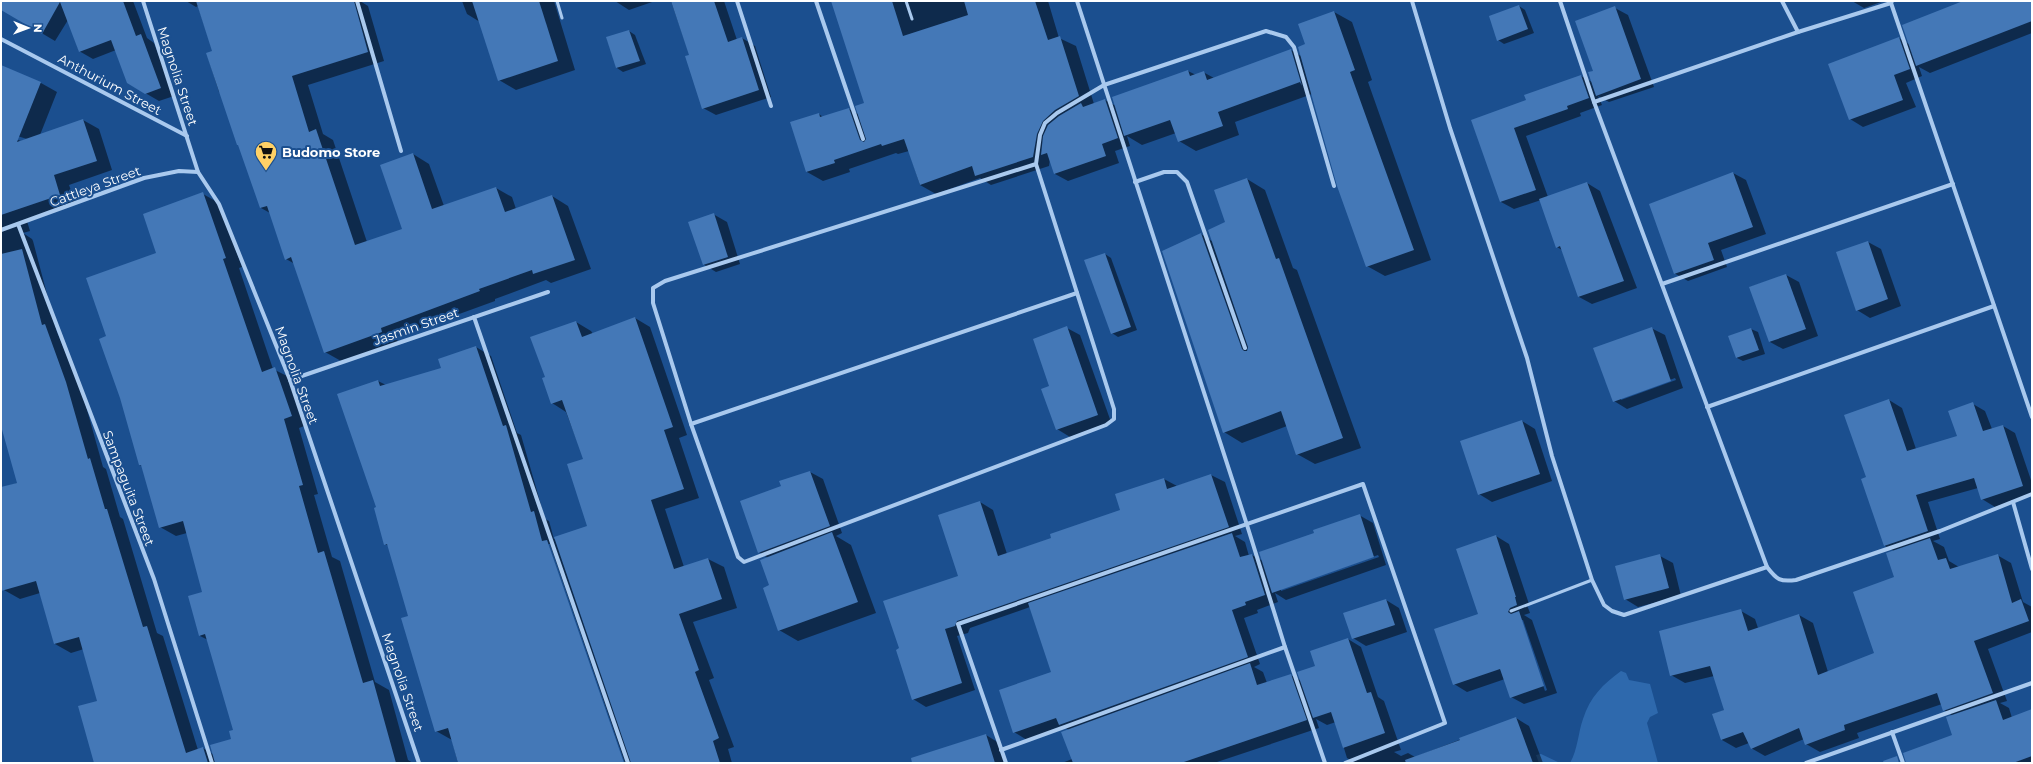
<svg xmlns="http://www.w3.org/2000/svg" width="2033" height="764" viewBox="0 0 2033 764" font-family="Montserrat,sans-serif">
<style>
.green{fill:#2e69ad}
.shadow{fill:#0007;fill-rule:evenodd}
.building{fill:#4478b7}
.lines{fill:none;stroke-linecap:round;stroke-linejoin:round}
.lane{stroke:#a9c9ee;stroke-width:3}
.street{stroke:#a9c9ee;stroke-width:4}
.labels{text-anchor:middle;stroke-width:4;stroke-linejoin:round;paint-order:stroke}
.street-label{font-size:13px;fill:#fff;stroke:#1b4f8f}
.poi-label{font-size:13px;font-weight:bold;fill:#fff;stroke:#1b4f8f;text-anchor:start}
</style>
<rect width="100%" height="100%" fill="#1b4f8f"/>
<g class="green">
<path d="M1621 671 1626 673 1629 680 1650 684 1658 713 1650 717 1647 723 1658 763H1570C1578 749 1578 733 1583 719 1590 697 1603 684 1621 671Z"/>
<path d="M1541 754 1560 763H1539L1536 755Z"/>
</g>
<g class="shadow">
<path d="M1 1H133L147 38 154 43 174 96 159 101 128 83 116 50 93 59 79 51 68 20 55 41 1 9Z"/>
<path d="M186 1H360L368 6 384 61 308 85 323 134 333 140 367 242 403 230 413 154 429 164 444 206 496 188 512 197 516 209 552 196 568 206 591 269 551 283 546 280 495 299V301L396 337 398 342 341 361 325 352 295 264 286 259 270 213 261 208 221 93 219 92 207 54 213 52 198 6 196 7Z"/>
<path d="M462 1H554L575 70 516 90 499 80 480 22 467 14Z"/>
<path d="M615 1H655L629 10Z"/>
<path d="M671 1H724L737 40 742 38 755 46 771 97 716 115 703 108 690 56Z"/>
<path d="M832 1H1048L1059 38 1076 46 1094 104 1105 100 1116 106 1188 71 1196 75 1203 72 1214 78 1291 50 1301 56 1306 45 1334 12 1352 22 1372 80 1368 82 1431 260 1385 276 1367 266 1312 94 1235 122 1239 135 1196 151 1179 141 1176 133 1142 145 1127 136 1130 146 1115 151 1119 163 1068 181 1055 174 1050 159 1049 166 991 185 980 178 936 194 920 185 909 151 898 154 896 153 849 169 850 172 823 181 807 172 791 123 819 114 823 117 849 109 860 115 865 104Z"/>
<path d="M1852 1H1884L1864 8Z"/>
<path d="M1962 1H2032V33L1930 73 1919 67 1922 76 1906 83 1916 107 1863 127 1850 119 1899 38 1910 45Z"/>
<path d="M1519 6 1525 10 1534 33 1504 44 1498 40Z"/>
<path d="M1615 8 1628 15 1654 87 1609 102 1598 96 1602 105 1580 113 1581 116 1526 136 1548 197 1587 183 1600 191 1637 288 1592 304 1579 297 1562 250 1557 247 1541 200 1514 209 1501 202 1472 121 1527 101 1581 76 1592 82 1594 71Z"/>
<path d="M629 31 635 35 646 64 623 72 617 68 607 38Z"/>
<path d="M1 66 41 83 57 92 40 135 83 120 99 129 112 170 69 185 76 204 27 221 30 231 23 233 32 239 33 241 57 332 82 392 103 467 106 469 120 517 123 519 157 633 163 636 198 750 203 748 214 755 233 740 234 730 208 640 200 636 203 593 187 533 176 536 160 527 142 466 140 465 107 337 158 254 203 194 219 203 242 267 239 268 273 369 291 378 307 425 299 428 318 494 314 495 332 557 340 561 375 682 389 690 408 760 413 763H95L98 701 84 649 71 653 55 644 40 593 20 599 4 590 1 581V488L18 483 1 423V146L18 140 21 141 27 139 1 131Z"/>
<path d="M1733 173 1746 180 1766 234 1721 250 1727 267 1688 281 1674 273Z"/>
<path d="M1247 179 1265 190 1293 268 1297 270 1361 448 1315 464 1297 454 1287 426 1242 443 1224 432 1201 234 1212 241 1226 223Z"/>
<path d="M713 214 727 222 740 264 716 272 703 264Z"/>
<path d="M1868 242 1881 249 1901 306 1870 318 1857 310Z"/>
<path d="M1105 254 1111 258 1137 330 1118 337 1112 333Z"/>
<path d="M1786 275 1799 282 1818 336 1783 349 1770 342 1750 287Z"/>
<path d="M635 318 650 327 687 435 679 438 699 498 665 509 684 567 708 559 724 567 737 608 693 622 714 678 709 680 734 747 728 749 732 763H625L550 544H548L623 763H458L452 740 436 731 409 617 389 546 385 544 377 508 378 381 386 385 442 369 476 347 491 356 517 433 521 435 545 519 549 521 554 539 588 527 584 459 566 412 552 403 546 378 576 322 591 331 593 334Z"/>
<path d="M1067 328 1080 335 1111 422 1070 437 1057 429 1050 386Z"/>
<path d="M1651 328 1665 335 1683 388 1627 409 1614 401ZM1675 378 1676 380 1621 400V398Z"/>
<path d="M1751 329 1758 332 1765 354 1743 361 1737 358 1730 337Z"/>
<path d="M1889 400 1902 408 1916 449 1958 437 1973 404 1985 411 1992 429 2003 426 2015 433 2032 483V494L1995 507 1982 499 1978 488 1928 502 1940 539 1933 541 1944 547 1949 561 1959 567 1997 555 2011 563 2023 602 2032 607V632L1988 649 2007 701 2000 703 2009 708 2012 718 2032 711V763H1925L1953 735V716L1944 710 1942 704 1857 733 1859 738 1820 752 1806 744 1804 739 1765 756 1751 748 1749 743 1736 748 1722 740 1713 714 1725 710 1714 676 1685 683 1671 675 1741 611 1755 619 1758 628 1799 615 1813 623 1828 672 1875 654 1895 577 1894 551 1885 546 1868 477Z"/>
<path d="M1522 421 1535 429 1552 481 1492 502 1479 494Z"/>
<path d="M810 472 823 479 842 533 836 536 851 545 876 613 798 641 779 630 771 586 768 558 759 552 782 487Z"/>
<path d="M1211 475 1225 482 1242 534 1235 536 1245 542 1249 556 1252 555 1263 561 1315 534 1359 515 1373 523 1386 565 1286 600 1275 593 1278 602 1257 610 1258 613 1244 618 1260 664 1254 667 1263 672 1267 683 1290 675 1302 681 1348 639 1361 647 1378 697 1384 701 1401 750 1394 752 1401 756 1408 753 1415 757 1516 718 1529 726 1543 763H1356L1347 758 1336 722 1327 725 1316 719 1319 728 1214 763H1062L1072 759 1069 730 1064 727 1027 740 1014 732 1053 673 1030 607 970 628 968 633 957 636 975 690 926 707 913 699 900 649 960 576 980 502 993 510 1007 554 1053 538 1122 511 1164 479 1177 486ZM1378 555 1379 557 1281 591V589Z"/>
<path d="M1496 536 1509 544 1529 604 1527 605 1530 613 1524 615 1532 620 1557 693 1524 704 1511 697 1505 679 1467 692 1454 684 1479 614ZM1521 620H1523L1547 690 1545 691Z"/>
<path d="M1660 556 1673 563 1681 596 1638 607 1625 599Z"/>
<path d="M1386 600 1399 608 1407 632 1366 646 1353 638Z"/>
<path d="M986 735 999 743 1006 763H937Z"/>
</g>
<g class="building">
<path d="M1 1H123L136 36 141 34 161 88 145 94 127 83 111 40 79 52 60 2 42 34 1 10Z"/>
<path d="M196 1H354L368 52 292 76 309 132 316 129 355 245 402 229 380 165 413 153 432 209 496 187 505 212 552 195 575 260 533 274 532 270 479 289 480 291 381 328 382 332 324 353 291 257 285 260 267 206 260 208 238 145H237L206 53 212 51Z"/>
<path d="M472 1H539L558 61 498 81Z"/>
<path d="M671 1H714L728 42 742 37 759 90 702 109 685 56 689 55Z"/>
<path d="M831 1H892L903 36 968 15 964 1H1035L1048 40 1060 36 1079 96 1055 110 1043 121 1037 134 1033 157 975 176 972 166 920 185 904 139 882 146 881 144 834 160 835 163 806 172 790 122 819 113 820 117 849 108 860 140 864 142 866 139 855 106 864 103Z"/>
<path d="M1963 1H2032V21L1916 66 1902 25Z"/>
<path d="M1519 5 1528 29 1497 41 1489 16Z"/>
<path d="M1615 6 1641 79 1596 96 1588 72 1593 71 1575 21Z"/>
<path d="M1334 11 1355 70 1350 72 1414 250 1366 267 1337 186 1298 47 1305 44 1298 24Z"/>
<path d="M629 30 640 61 616 68 606 37Z"/>
<path d="M1899 37 1910 69 1894 75 1903 100 1849 120 1828 64Z"/>
<path d="M1291 49 1302 86 1300 82 1218 112 1223 126 1178 142 1170 120 1124 136 1112 97 1188 70 1190 76 1204 71 1207 80Z"/>
<path d="M1 65 41 82 17 142 83 119 97 161 54 175 60 195 1 215Z"/>
<path d="M1581 75 1589 98 1567 106 1568 109 1514 128 1536 190 1500 202 1471 120 1526 100 1524 95Z"/>
<path d="M1105 99 1118 138 1102 144 1106 156 1054 174 1047 153 1041 155 1043 136 1048 125 1059 116 1081 103 1083 107Z"/>
<path d="M1733 172 1753 227 1708 243 1714 260 1674 274 1649 204Z"/>
<path d="M1247 178 1276 259 1279 258 1343 438 1296 455 1281 411 1223 433 1162 251 1201 233 1242 349 1244 351H1247L1248 347 1208 230 1225 222 1214 190Z"/>
<path d="M1587 182 1624 281 1578 297 1560 246 1556 248 1539 199Z"/>
<path d="M203 192 226 258 223 259 262 372 275 367 292 416 284 419 303 485 299 486 318 553 324 551 363 683 373 680 396 763H215L210 745 231 739 229 731 233 730 205 634 199 636 188 596 202 592 183 521 159 528 141 465H139L120 398 99 339 106 336 86 278 156 253 143 214Z"/>
<path d="M714 213 728 257 703 265 688 222Z"/>
<path d="M1868 241 1888 299 1856 311 1836 252Z"/>
<path d="M22 249 42 325 45 324 66 382 88 459 90 458 105 509H107L143 627 147 626 186 753 203 747 208 763H94L78 706 97 701 79 637 54 644 36 581 1 591V487L17 483 1 426V254Z"/>
<path d="M1105 253 1131 327 1111 334 1084 260Z"/>
<path d="M1786 274 1806 329 1769 342 1749 287Z"/>
<path d="M635 317 673 427 664 430 684 489 651 500 674 569 708 558 722 599 679 614 699 670 695 672 719 738 713 741 720 763H631L554 537 587 526 567 464 583 459 562 400 551 404 542 378 545 377 530 337 576 321 582 337Z"/>
<path d="M1067 326 1098 415 1056 430 1041 389 1049 386 1033 339Z"/>
<path d="M1652 327 1671 381 1613 402 1593 348Z"/>
<path d="M1751 328 1759 350 1736 358 1728 336Z"/>
<path d="M476 346 503 426 506 425 531 512 534 511 542 541 547 540 624 763H458L448 728 435 732 401 618 408 616 387 544 384 545 374 508 376 507 337 394 378 380 380 386 441 368 438 359Z"/>
<path d="M1889 399 1907 451 1957 436 1948 411 1973 402 1983 431 2003 425 2023 486 1981 500 1974 478 1916 495 1928 531 1884 546 1861 479 1866 477 1844 415Z"/>
<path d="M1522 420 1540 474 1478 495 1460 441Z"/>
<path d="M810 471 830 526 758 553 740 501 781 486 779 481Z"/>
<path d="M1211 474 1229 527 957 621 955 626 945 629 962 683 912 700 896 650 899 648 883 601 958 576 938 515 980 501 998 556 1051 538 1050 534 1120 510 1115 494 1164 478 1167 489Z"/>
<path d="M1360 514 1374 557 1272 593 1259 552 1314 533 1313 530Z"/>
<path d="M832 532 858 602 778 631 763 588 769 585 760 560Z"/>
<path d="M1232 533 1240 557 1252 554 1265 595 1245 602 1246 605 1232 610 1248 657 1059 725 1056 718 1013 733 999 690 1051 672 1028 603Z"/>
<path d="M1496 535 1516 597H1515L1517 605 1510 608 1508 612 1511 614 1519 611 1544 686 1510 698 1500 669 1453 685 1434 629 1478 614 1456 549Z"/>
<path d="M1930 538 1938 560 1946 558 1950 569 1998 554 2012 603 2021 599 2029 621 1974 641 1993 693 1943 711 1937 693 1844 725 1845 730 1805 745 1799 728 1751 749 1743 732 1721 740 1712 714 1724 710 1710 666 1670 676 1659 631 1741 609 1748 631 1799 614 1818 675 1874 653 1853 592 1894 577 1886 553Z"/>
<path d="M1660 554 1669 588 1624 600 1615 566Z"/>
<path d="M1386 599 1395 625 1352 639 1343 613Z"/>
<path d="M1348 638 1367 693 1371 692 1385 733 1343 748 1331 712 1313 718 1297 672 1315 666 1310 651Z"/>
<path d="M1250 663 1257 685 1291 674 1307 720 1181 763H1073L1061 732Z"/>
<path d="M1996 700 2003 720 2032 709V756L2013 763H1906L1903 753 1952 735 1946 717Z"/>
<path d="M1516 717 1533 763H1406L1405 760 1460 740 1459 738Z"/>
<path d="M986 734 995 763H912L911 758Z"/>
<path d="M1897 756 1899 763H1884L1883 761Z"/>
</g>
<g class="lines">
<g class="lane">
<path d="M557 1 562 18"/>
<path d="M906 1 912 19"/>
<path d="M1511 611 1592 580"/>
</g>
<g class="street">
<path d="M143 1 198 172 219 204 290 380 419 763"/>
<path d="M357 1 401 151"/>
<path d="M737 1 771 106"/>
<path d="M816 1 863 139"/>
<path d="M1077 1 1247 525 1285 647 1325 763"/>
<path d="M1412 1 1450 128 1527 358 1552 456 1592 580 1604 605 1612 611 1624 615 1767 567"/>
<path d="M1560 1 1594 102 1767 567C1777 580 1780 582 1796 580L1940 531 2032 494"/>
<path d="M1782 1 1798 32"/>
<path d="M1892 1 1891 3 2032 417"/>
<path d="M1 39 187 136"/>
<path d="M1594 102 1798 32 1891 3"/>
<path d="M1036 164 665 281 653 288V303L691 424 738 557 744 562 1106 425 1114 419V409L1036 164 1040 135 1045 123 1057 113 1104 85 1266 31 1286 37 1294 47 1334 186"/>
<path d="M1135 182 1164 172H1177L1187 182 1245 348"/>
<path d="M18 224 154 579 212 763"/>
<path d="M1 230 144 178 179 171 198 172"/>
<path d="M1662 284 1953 184"/>
<path d="M474 317 628 763"/>
<path d="M290 380 548 292"/>
<path d="M1707 407 1994 306"/>
<path d="M691 424 1077 293"/>
<path d="M2013 502 2032 569"/>
<path d="M1892 732 1903 763"/>
<path d="M1001 750 1285 647"/>
<path d="M1006 763 958 624 1363 484 1445 723 1345 763"/>
<path d="M1806 763 2032 683"/>
</g>
</g>
<defs>
<g id="supermarket-pin" transform="scale(1.15)"><path d="M0 17L-7.5 6A9.5 9.5 0 1 1 7.5 6Z" fill="#ffd166" stroke="#1b4f8f"/><path d="M-6-5.5h2.5l.6 2H6L4.5 2H-2.5L-4.4-4H-6ZM-1.5 3.2a1.3 1.3 0 1 0 .1 0ZM3 3.2a1.3 1.3 0 1 0 .1 0Z" fill="#111"/></g>
</defs>
<g fill-rule="evenodd">
<use href="#supermarket-pin" x="266" y="152"/>
</g>
<g class="labels">
<g class="street-label">
<text transform="translate(178 76) rotate(72)" y="5">Magnolia Street</text>
<text transform="translate(110 84) rotate(28)" y="5">Anthurium Street</text>
<text transform="translate(95 186) rotate(-20)" y="5">Cattleya Street</text>
<text transform="translate(416 326) rotate(-19)" y="5">Jasmin Street</text>
<text transform="translate(297 375) rotate(70)" y="5">Magnolia Street</text>
<text transform="translate(129 488) rotate(69)" y="5">Sampaguita Street</text>
<text transform="translate(403 682) rotate(71)" y="5">Magnolia Street</text>
</g>
<g class="poi-label">
<text x="282" y="157">Budomo Store</text>
</g>
</g>
<rect width="2033" height="764" fill="none" stroke="#ffffff" stroke-width="4"/>
<g transform="translate(28 28) rotate(91)" stroke="#1b4f8f" stroke-width="3" paint-order="stroke">
<path d="M0-3L7 15L0 10L-7 15Z" fill="#ffffff"/>
<text y="-6" font-size="11" font-weight="bold" text-anchor="middle" fill="#ffffff">N</text>
</g>
</svg>
